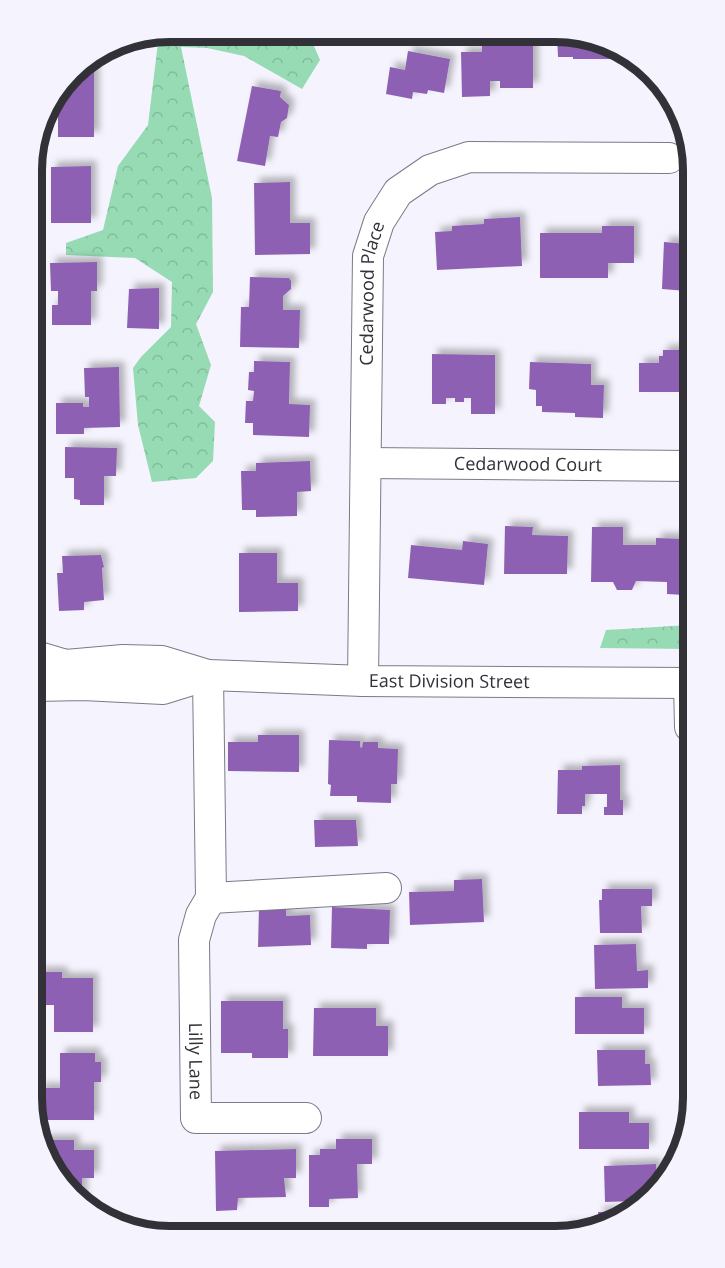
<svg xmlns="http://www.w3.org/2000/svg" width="725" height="1268" viewBox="0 0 725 1268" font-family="'Open Sans',sans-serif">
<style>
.forest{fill:url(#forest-crowns)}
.building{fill:#8d61b3;filter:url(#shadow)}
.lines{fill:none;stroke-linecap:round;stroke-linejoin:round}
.minor-casing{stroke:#7c7a88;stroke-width:32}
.minor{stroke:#fff;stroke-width:30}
.labels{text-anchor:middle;stroke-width:6;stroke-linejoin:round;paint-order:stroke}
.street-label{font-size:18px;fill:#323137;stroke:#f5f3fd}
.rim{fill:none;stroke:#323137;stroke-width:8}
</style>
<defs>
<pattern id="forest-crowns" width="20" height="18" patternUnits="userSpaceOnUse" patternTransform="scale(1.5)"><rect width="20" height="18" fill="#96dbb3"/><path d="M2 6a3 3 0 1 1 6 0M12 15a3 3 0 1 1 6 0" fill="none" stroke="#82bc9b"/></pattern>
<filter id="shadow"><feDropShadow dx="5.5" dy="-5.5" stdDeviation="3" flood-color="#0004"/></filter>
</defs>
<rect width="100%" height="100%" fill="#f5f3fd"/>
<g class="forest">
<path d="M170 32H308L320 60 302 89 244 56 207 48 181 47 212 198 213 292 196 324 211 365 199 406 215 422 213 461 196 478 152 482 138 425 133 368 141 357 171 327 172 282 135 258 66 255V243L103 230 118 166 148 125 159 34Z"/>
<path d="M690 625V649L600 648 606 630Z"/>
</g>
<g class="building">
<path d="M557 34H582L615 50H610V59H573V57H558Z"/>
<path d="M482 39H533V88H500V81H490V96L462 97 461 52H482Z"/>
<path d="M408 51 450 59 444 93 428 90 427 94 413 92 412 99 386 94 390 67 405 70Z"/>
<path d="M75 71H94V137H58V113H52V100Z"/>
<path d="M252 86 281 91 280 97 289 105 287 118 281 122 278 137 270 136 265 166 237 161Z"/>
<path d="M91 166V223H51V167Z"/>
<path d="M290 182V223H310V254L255 255 254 183Z"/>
<path d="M520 217 522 266 437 270 435 232 452 231V226L484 224V219Z"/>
<path d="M602 226H634V263H608V278H540V233H602Z"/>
<path d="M664 242 687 244V291L662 289Z"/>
<path d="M97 262V291H91V325H52V305H58V291H51L50 263Z"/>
<path d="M250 277 289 278 291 281V289L283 296V310H300L299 348 240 347 241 307H249Z"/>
<path d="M159 288V329L127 328 129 289Z"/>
<path d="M663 350H688V388H681V392H639V363H659V356H663Z"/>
<path d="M432 354 495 355V414H471V398H464V402H455V398H446V404H432Z"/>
<path d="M254 361 290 362 289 404 310 405 309 437 253 435V423H245L246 401H253L254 391 248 390 249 372H254Z"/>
<path d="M530 362 591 364V385H604L603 418 575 417V413L542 412V406H536V390L529 389Z"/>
<path d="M119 367 120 427 84 428V434H56V403H83V407H89V397H85L84 368Z"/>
<path d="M65 447 117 448 116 476H104V505H80V500L74 499V478H65Z"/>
<path d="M310 461 311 491 297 492V516L256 517V510H242L241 471H256V463Z"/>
<path d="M505 526 533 527 532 535 568 536 567 574H504Z"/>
<path d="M592 527H623V545H656V538L685 539 684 595 667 594V582L636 581 632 590H617L613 582H591Z"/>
<path d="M463 541 488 544 484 585 408 578 411 545 462 550Z"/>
<path d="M239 553H277V583H298V611L239 612Z"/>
<path d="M101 555 104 567 102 568 104 600 84 602V610L59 611 57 573H63L62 556Z"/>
<path d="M258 735H299V772L228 771V742H258Z"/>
<path d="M329 740 360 741V747L362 748 363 742H378V748L398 749 397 784H391V803L357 802V796H330L331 785 328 784Z"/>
<path d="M620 765V800H623V815H604V807H607V794H585V806H582V814H557L558 770H582V766Z"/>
<path d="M314 820H356L358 846 315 847Z"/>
<path d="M482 879 484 922 410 925 409 892 454 891V880Z"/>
<path d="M602 889H652V906H641L642 933H600L599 900H602Z"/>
<path d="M259 907H286V916L310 915 311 945 258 947Z"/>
<path d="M332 907 390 910 389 944H367V949L331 948Z"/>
<path d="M636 944 637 971 648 970V988L595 989 594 945Z"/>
<path d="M38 972H62V978H93V1032H54V1005H38Z"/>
<path d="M575 997H622V1008H644V1034H575Z"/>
<path d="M221 1001H283V1029H288V1058H252V1053H221Z"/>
<path d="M314 1008H376V1026H388V1056H313Z"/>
<path d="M597 1050H645V1064H650L651 1085 598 1086Z"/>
<path d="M60 1053H95V1062H101V1082H94V1120H39V1088H60Z"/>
<path d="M579 1112H629V1123H649V1149H579Z"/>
<path d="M336 1139H372V1164H357L358 1198 329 1199V1207H309V1155H320V1149H336Z"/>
<path d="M43 1140H74V1150H94V1178H82V1204L79 1202 43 1149Z"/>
<path d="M296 1149V1178H284L286 1197 238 1198 237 1210 216 1211 215 1151Z"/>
<path d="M656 1164 657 1188 638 1201 605 1202 604 1166Z"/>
<path d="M625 1211 600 1229 562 1230V1227L599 1226 598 1212Z"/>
</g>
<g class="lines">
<g class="minor-casing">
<g id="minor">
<path id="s1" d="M366 463 689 466"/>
<path id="s2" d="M36 656 66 665 123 660 162 661 208 675 363 681 690 683"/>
<path id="s3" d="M208 675 211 898 201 915 194 940 196 1118H306"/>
<path id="s4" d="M363 681 368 256 379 222 398 192 430 170 469 157 669 158"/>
<path d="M689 683 690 727"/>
<path d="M36 686 83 685 163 689 208 675"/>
<path d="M211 898 386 888"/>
</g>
</g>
<use href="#minor" class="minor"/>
</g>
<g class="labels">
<g class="street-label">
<text dy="6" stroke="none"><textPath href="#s4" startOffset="388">Cedarwood Place</textPath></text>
<text dy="6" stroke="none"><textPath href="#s1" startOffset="162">Cedarwood Court</textPath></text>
<text dy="6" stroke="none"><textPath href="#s2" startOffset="417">East Division Street</textPath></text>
<text dy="6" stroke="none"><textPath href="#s3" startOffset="390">Lilly Lane</textPath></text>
</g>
</g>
<path d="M0 0H725V1268H0ZM170 42H555A128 128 0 0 1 683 170V1098A128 128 0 0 1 555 1226H170A128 128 0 0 1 42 1098V170A128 128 0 0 1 170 42Z" fill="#f5f3fd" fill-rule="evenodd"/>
<path class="rim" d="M170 42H555A128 128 0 0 1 683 170V1098A128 128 0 0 1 555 1226H170A128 128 0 0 1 42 1098V170A128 128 0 0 1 170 42Z"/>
</svg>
